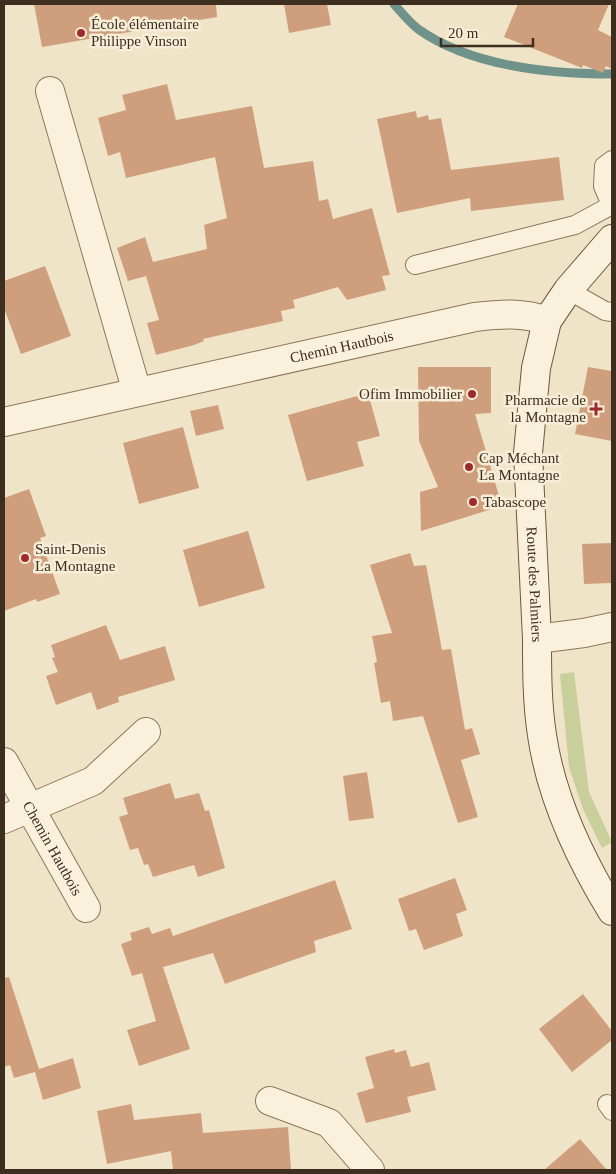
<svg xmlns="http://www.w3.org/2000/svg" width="616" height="1174" viewBox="0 0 616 1174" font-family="'Times New Roman',serif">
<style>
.green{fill:#c9cf9b}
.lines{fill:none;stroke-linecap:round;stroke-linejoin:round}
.stream{stroke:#6f938a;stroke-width:9}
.building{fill:#cf9f7d}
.service-casing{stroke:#8d765c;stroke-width:20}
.minor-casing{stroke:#8d765c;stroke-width:30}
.secondary-casing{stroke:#6f573f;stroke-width:30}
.service{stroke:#faf1dc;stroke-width:18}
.minor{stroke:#faf1dc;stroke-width:28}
.secondary{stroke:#faf1dc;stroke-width:28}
.poi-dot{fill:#9e2a2b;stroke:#f7eed8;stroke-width:2}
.labels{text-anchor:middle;stroke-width:5;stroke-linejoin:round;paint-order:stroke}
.poi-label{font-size:15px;fill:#3d2e20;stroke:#f7eed8;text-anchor:start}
.street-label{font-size:15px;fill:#3d2e20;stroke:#f7eed8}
</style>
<rect width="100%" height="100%" fill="#f0e4c8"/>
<path class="green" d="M574 672 589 792 612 842 602 848 583 809 569 767 560 674Z"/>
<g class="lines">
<path class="stream" d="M394 4C401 12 409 22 418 29 470 66 550 74 612 74"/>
</g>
<g class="building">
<path d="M34 4H216L217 17 42 47Z"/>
<path d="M284 4H327L331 25 289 33Z"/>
<path d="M518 4H609L598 30 612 37V69L606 66 603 73 583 65 582 68 504 37Z"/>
<path d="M167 84 176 120 252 106 264 168 313 161 319 201 328 199 333 219 372 208 390 275 382 276 386 290 347 300 338 287 293 300 295 308 281 311 283 321 203 339 204 341 194 345 156 355 147 323 159 320 146 276 128 281 117 248 145 237 153 262 207 249 204 225 227 218 215 157 126 178 120 152 108 156 98 118 126 110 122 95Z"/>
<path d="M416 111 417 118 428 115 429 120 441 118 451 170 559 157 564 200 471 211 470 198 397 213 377 119Z"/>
<path d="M45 266 71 336 21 354 4 308V281Z"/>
<path d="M418 367H491V413L475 414 502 506 421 531 420 492 438 487 419 441Z"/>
<path d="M588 367 612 371V441L575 434Z"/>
<path d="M368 393 380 436 357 442 364 466 307 481 288 415Z"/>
<path d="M218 405 224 429 196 436 190 411Z"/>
<path d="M183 427 199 488 139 504 123 443Z"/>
<path d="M29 489 46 536 40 538 60 594 37 602 36 599 4 611V498Z"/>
<path d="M248 531 265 588 199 607 183 550Z"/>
<path d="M612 543V583L584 584 582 544Z"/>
<path d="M410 553 414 566 426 565 442 650 451 649 465 730 472 728 480 754 461 760 478 817 458 823 423 716 393 721 390 701 381 703 374 663 377 662 372 636 392 633 370 565Z"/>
<path d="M106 625 120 660 165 646 175 680 118 697 119 702 97 710 91 692 56 705 46 676 58 672 52 658 55 657 51 645Z"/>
<path d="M367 772 374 818 349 821 343 776Z"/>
<path d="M170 783 175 799 199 793 205 811 209 810 225 868 198 877 194 865 153 877 148 864 144 865 138 848 130 850 119 817 128 814 123 798Z"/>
<path d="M455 878 467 910 456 914 463 936 424 950 416 929 409 931 398 899Z"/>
<path d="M335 880 352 929 314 941 316 952 225 984 213 953 163 967 190 1049 139 1066 127 1030 156 1021 142 973 132 976 121 944 132 940 130 933 149 927 152 934 170 928 173 936Z"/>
<path d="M9 977 39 1069 73 1058 81 1088 43 1100 35 1072 14 1078 10 1065 4 1067V978Z"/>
<path d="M583 994 612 1031V1040L572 1072 539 1029Z"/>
<path d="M394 1049 395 1053 406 1050 411 1067 429 1062 436 1090 407 1097 411 1112 366 1123 357 1093 374 1088 365 1057Z"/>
<path d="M131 1104 134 1120 201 1113 203 1133 288 1127 291 1170H173L171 1151 107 1164 97 1111Z"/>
<path d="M580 1139 607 1170H544Z"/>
</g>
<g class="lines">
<g class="service-casing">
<g id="service">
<path d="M611 205 603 186 604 166 612 160"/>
<path d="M415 265 575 225 612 205"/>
<path d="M568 290 605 311 612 312"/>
<path d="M607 1104 612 1111"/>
</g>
</g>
<g class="minor-casing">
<g id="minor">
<path d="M50 91 137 392"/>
<path id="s1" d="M4 422 475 317C500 314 523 312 547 321"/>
<path d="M537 639 584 633 612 627"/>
<path id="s2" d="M4 762 86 908"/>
<path d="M4 819 93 781 146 732"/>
<path d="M270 1101 329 1123 370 1170"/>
</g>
</g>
<g class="secondary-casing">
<g id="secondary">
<path id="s3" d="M612 239 568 290 547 321 536 368 528 453 537 639C537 670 537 703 542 735 551 798 579 857 612 911"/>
</g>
</g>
<use href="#service" class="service"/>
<use href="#minor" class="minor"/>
<use href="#secondary" class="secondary"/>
</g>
<g class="poi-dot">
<circle cx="81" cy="33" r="5"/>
<circle cx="472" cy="394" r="5"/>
<path d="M593.5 401.5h5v5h5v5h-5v5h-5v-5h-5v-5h5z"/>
<circle cx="469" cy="467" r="5"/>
<circle cx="473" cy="502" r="5"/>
<circle cx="25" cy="558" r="5"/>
</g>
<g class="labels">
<g class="poi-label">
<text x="91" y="29">École élémentaire<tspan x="91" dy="17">Philippe Vinson</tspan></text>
<text x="462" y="399" text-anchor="end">Ofim Immobilier</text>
<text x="586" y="405" text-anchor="end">Pharmacie de<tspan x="586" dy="17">la Montagne</tspan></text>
<text x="479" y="463">Cap Méchant<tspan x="479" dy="17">La Montagne</tspan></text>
<text x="483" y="507">Tabascope</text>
<text x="35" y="554">Saint-Denis<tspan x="35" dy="17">La Montagne</tspan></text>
</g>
<g class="street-label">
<text dy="5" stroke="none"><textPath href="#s1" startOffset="346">Chemin Hautbois</textPath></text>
<text dy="5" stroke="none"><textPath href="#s3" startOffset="370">Route des Palmiers</textPath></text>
<text dy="5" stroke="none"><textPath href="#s2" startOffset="99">Chemin Hautbois</textPath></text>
</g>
</g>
<rect width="616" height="1174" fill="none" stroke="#3d2e20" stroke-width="10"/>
<path d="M441 38v8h92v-8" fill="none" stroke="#3d2e20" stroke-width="2.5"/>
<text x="448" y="38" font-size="15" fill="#3d2e20" stroke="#f7eed8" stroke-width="4" paint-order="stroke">20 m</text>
</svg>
